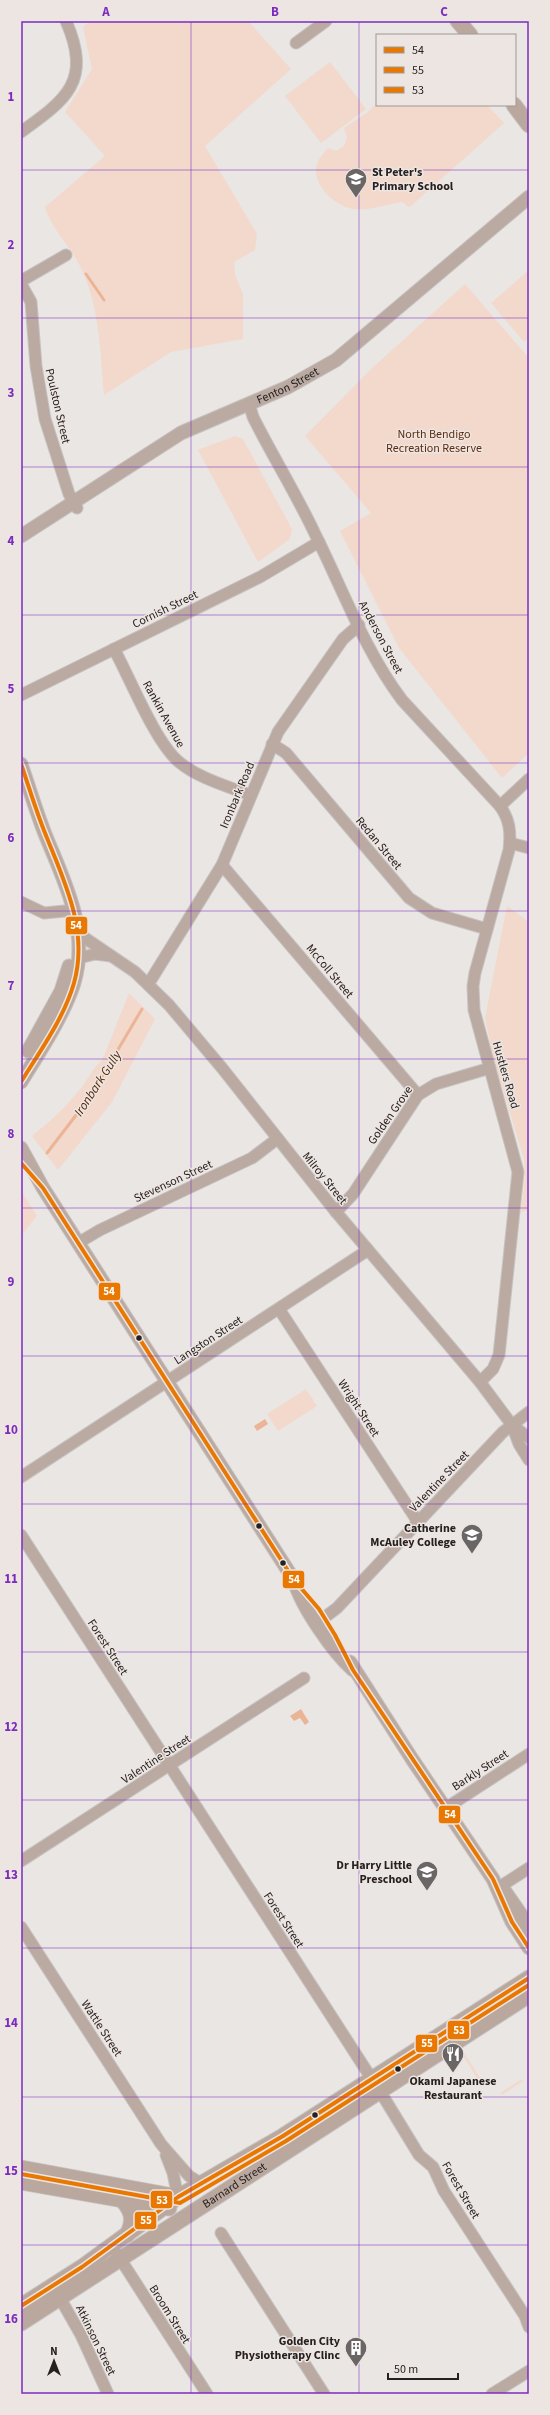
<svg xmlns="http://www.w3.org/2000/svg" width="550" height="2415" viewBox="0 0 550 2415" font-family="'Source Sans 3',sans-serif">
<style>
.green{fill:#f2d9cc}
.water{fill:#ecb497}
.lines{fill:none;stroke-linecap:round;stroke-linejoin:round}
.stream{stroke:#ecb497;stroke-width:3}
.minor-casing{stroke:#c6c3c2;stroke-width:13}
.tertiary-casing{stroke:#c6c3c2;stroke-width:15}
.secondary-casing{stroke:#c6c3c2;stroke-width:17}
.minor{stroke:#bbaaa2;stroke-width:11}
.tertiary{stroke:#bbaaa2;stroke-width:13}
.secondary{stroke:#baa89f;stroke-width:15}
.bus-1-casing{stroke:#ede5e1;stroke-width:7}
.bus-2-casing{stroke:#ede5e1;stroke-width:7}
.bus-3-casing{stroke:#ede5e1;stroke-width:7}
.bus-1{stroke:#e97803;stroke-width:4}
.bus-2{stroke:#e97803;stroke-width:4}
.bus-3{stroke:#e97803;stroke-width:4}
.grid{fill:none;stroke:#7b2cbf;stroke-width:1;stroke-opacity:0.55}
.bus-dot{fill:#252120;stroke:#ede5e1;stroke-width:1.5}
.labels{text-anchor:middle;stroke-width:3;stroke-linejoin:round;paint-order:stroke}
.poi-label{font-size:12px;font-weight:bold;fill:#252120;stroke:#ede5e1;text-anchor:end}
.street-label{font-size:12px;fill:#252120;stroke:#ede5e1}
.park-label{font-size:12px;fill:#5e2c0f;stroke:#ede5e1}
.water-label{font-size:13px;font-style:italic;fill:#582709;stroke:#ede5e1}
.line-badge{stroke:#ede5e1;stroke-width:1.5}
.badge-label{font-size:11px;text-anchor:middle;font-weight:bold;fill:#fff}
.neatline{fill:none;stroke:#7b2cbf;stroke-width:1.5}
.grid-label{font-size:13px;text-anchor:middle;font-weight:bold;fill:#7b2cbf}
</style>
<rect width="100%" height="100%" fill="#eae6e4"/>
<g class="green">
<path d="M90 21H248L291 69 205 146 257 234 255 250 234 262 235 275 243 294V339L171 352 104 395C100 351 100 305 79 264 69 244 51 229 45 207L105 156 65 112 92 69 83 27Z"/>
<path d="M330 62 366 109 321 143 285 96Z"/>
<path d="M377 103V105H487L504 123 411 206 408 207 403 202C387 204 370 211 354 209 337 207 315 188 316 169 316 161 323 154 328 148L336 151 344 146 347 138 344 128 368 112Z"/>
<path d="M529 270V338L524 342 491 303Z"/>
<path d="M465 284 529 358V753L502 778 399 648 340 531 371 513 305 436 370 370Z"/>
<path d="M235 436 243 439 292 529 290 539 258 562 198 450Z"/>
<path d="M507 906 529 922V1210L521 1212 525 1178 524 1159 493 1057 485 1018Z"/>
<path d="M129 993 155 1019 112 1102 58 1170 32 1136C51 1121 67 1106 81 1088 89 1079 92 1068 102 1061Z"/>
<path d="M21 1191 37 1216 21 1236Z"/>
<path d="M306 1389 317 1406 278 1431 267 1414Z"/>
<path d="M464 2053 486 2087 482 2086 462 2054Z"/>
<path d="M522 2079 523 2081 502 2095 500 2093Z"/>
</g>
<g class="water">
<path d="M265 1419 268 1424 257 1431 254 1426Z"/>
<path d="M301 1709 309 1722 305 1725 300 1718 294 1721 290 1716Z"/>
</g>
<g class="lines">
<g class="stream">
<path d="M86 274 104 300"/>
<path d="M47 1153 90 1097 142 1009"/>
</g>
<g class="minor-casing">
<g id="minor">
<path d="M296 43 326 21"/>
<path d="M21 132C67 99 92 81 66 21"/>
<path d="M21 281 66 255"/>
<path d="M21 284 31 302 36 366 45 419 69 494 77 508"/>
<path d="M249 403 253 417C273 457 297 495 316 536 343 590 365 651 402 700L500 806C510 820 511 833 509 850L475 973 473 986 474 1010 518 1172 499 1355 493 1369 480 1382"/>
<path d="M114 649C130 678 155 742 179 762 198 778 227 786 250 795"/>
<path d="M21 695 260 577 319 542"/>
<path d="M272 744 286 753 409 898 432 913 487 929"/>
<path d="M500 806 529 779"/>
<path d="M510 843 529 848"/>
<path d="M222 865 418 1095"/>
<path d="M21 902 44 913 65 911"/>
<path d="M79 934 135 972 169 1005 222 1068 336 1212 480 1382 512 1425 519 1444 529 1460"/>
<path d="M79 958 95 954 111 956"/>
<path d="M149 983 222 865 278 732 343 639 359 625"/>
<path d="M336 1212 353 1194 418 1095 436 1084 490 1068"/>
<path d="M78 1243 100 1230 252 1158 277 1139"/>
<path d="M279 1309 418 1522"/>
<path d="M512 1425 529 1438"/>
<path d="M21 1477 368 1250"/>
<path d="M21 1535 386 2101 419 2155 433 2167 444 2191 525 2316 529 2327"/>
<path d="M317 1623 337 1608 503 1432 529 1412"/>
<path d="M446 1808 529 1754"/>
<path d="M21 1861 304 1678"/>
<path d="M501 1886 529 1868"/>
<path d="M21 1927 161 2144 189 2176 202 2184"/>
<path d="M166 2155 173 2173 178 2197"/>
<path d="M221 2233 324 2394"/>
<path d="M112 2246 207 2394"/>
<path d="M60 2298 81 2335 108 2394"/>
<path d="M492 2394 529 2371"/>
</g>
</g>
<g class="tertiary-casing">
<g id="tertiary">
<path id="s1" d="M21 536 181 433 288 387 336 360 529 197"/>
<path d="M21 764C29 787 36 811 45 834 64 881 90 930 74 983 63 1017 40 1051 21 1082"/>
<path d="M28 1051 61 991 69 966"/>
<path d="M21 1148 43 1188 294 1580C301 1606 333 1652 353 1670"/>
<path d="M350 1662 412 1759 493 1879 512 1922 529 1948"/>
<path d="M502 1887 529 1926"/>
</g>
</g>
<g class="secondary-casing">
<g id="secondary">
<path d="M458 21 470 35"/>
<path d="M514 105 529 125"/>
<path d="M21 2168 178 2197"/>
<path d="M21 2182 169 2208"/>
<path d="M123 2201C133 2212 134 2222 127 2235"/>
<path d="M21 2306 82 2267 178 2197 283 2136 529 1978"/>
<path id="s2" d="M21 2323 529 1995"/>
</g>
</g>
<use href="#minor" class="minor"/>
<use href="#tertiary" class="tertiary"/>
<use href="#secondary" class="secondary"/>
<g class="bus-1-casing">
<g id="bus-1">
<path d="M21 764C29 787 36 811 45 833 64 881 89 930 74 983 64 1018 40 1051 21 1082"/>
<path d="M21 1163 43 1188 294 1580 319 1609 335 1635 353 1670 493 1879 512 1922 529 1948"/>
</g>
</g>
<g class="bus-2-casing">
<path id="bus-2" d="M21 2306 82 2267 178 2197 283 2136 529 1978"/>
</g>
<g class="bus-3-casing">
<path id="bus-3" d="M21 2174 180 2203 286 2141 529 1985"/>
</g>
<use href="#bus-1" class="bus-1"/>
<use href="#bus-2" class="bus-2"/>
<use href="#bus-3" class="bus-3"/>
</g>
<path class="grid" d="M191 21V2394M359 21V2394M21 170H529M21 318H529M21 467H529M21 615H529M21 763H529M21 911H529M21 1059H529M21 1208H529M21 1356H529M21 1504H529M21 1652H529M21 1800H529M21 1948H529M21 2097H529M21 2245H529"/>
<defs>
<g id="school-pin" transform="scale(1.15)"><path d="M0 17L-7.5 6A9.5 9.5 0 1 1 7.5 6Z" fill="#6a6665" stroke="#ede5e1"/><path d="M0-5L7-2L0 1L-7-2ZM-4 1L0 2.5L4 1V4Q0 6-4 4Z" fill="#fff"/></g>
<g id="restaurant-pin" transform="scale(1.15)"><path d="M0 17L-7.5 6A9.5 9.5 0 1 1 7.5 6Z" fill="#6a6665" stroke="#ede5e1"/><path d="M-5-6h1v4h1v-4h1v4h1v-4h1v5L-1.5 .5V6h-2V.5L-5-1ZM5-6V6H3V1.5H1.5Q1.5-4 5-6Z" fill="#fff"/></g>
<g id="building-pin" transform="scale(1.15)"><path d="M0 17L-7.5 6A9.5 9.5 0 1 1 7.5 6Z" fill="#6a6665" stroke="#ede5e1"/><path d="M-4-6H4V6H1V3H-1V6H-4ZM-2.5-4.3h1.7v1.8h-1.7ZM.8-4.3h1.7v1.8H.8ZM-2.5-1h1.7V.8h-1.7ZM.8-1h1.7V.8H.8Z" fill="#fff"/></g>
</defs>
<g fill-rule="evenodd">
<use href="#school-pin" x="356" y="179"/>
<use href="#school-pin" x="472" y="1535"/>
<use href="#school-pin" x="427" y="1872"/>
<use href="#restaurant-pin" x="453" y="2054"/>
<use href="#building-pin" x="356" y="2348"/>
</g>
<g class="bus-dot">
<circle cx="139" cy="1338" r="3.5"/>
<circle cx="259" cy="1526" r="3.5"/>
<circle cx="283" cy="1563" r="3.5"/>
<circle cx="398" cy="2069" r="3.5"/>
<circle cx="315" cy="2115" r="3.5"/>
</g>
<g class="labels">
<g class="poi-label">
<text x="372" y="176" text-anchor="start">St Peter's<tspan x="372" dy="14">Primary School</tspan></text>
<text x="456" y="1532">Catherine<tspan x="456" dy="14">McAuley College</tspan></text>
<text x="412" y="1869">Dr Harry Little<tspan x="412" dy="14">Preschool</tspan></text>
<text x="453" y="2085" text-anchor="middle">Okami Japanese<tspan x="453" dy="14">Restaurant</tspan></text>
<text x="340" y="2345">Golden City<tspan x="340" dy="14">Physiotherapy Clinc</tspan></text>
</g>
<g class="street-label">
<text dy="4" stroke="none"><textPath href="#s1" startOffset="307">Fenton Street</textPath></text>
<text transform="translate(58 406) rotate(77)" y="4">Poulston Street</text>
<text transform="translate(165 609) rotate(-26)" y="4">Cornish Street</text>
<text transform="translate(381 637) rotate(62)" y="4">Anderson Street</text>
<text transform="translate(164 714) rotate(61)" y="4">Rankin Avenue</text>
<text transform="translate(237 795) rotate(-67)" y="4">Ironbark Road</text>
<text transform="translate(379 843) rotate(50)" y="4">Redan Street</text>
<text transform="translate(330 971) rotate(50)" y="4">McColl Street</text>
<text transform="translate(506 1075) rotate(74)" y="4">Hustlers Road</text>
<text transform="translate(390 1115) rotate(-55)" y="4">Golden Grove</text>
<text transform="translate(325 1178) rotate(51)" y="4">Milroy Street</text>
<text transform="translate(173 1181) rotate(-25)" y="4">Stevenson Street</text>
<text transform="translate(208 1340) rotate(-33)" y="4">Langston Street</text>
<text transform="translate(359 1408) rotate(57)" y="4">Wright Street</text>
<text transform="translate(439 1481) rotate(-46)" y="4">Valentine Street</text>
<text transform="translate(108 1647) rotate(57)" y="4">Forest Street</text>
<text transform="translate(156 1759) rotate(-33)" y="4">Valentine Street</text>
<text transform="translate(480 1770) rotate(-33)" y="4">Barkly Street</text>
<text transform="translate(284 1920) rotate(57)" y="4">Forest Street</text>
<text transform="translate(102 2028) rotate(57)" y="4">Wattle Street</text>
<text dy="4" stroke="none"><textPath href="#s2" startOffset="254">Barnard Street</textPath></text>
<text transform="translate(461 2190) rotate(60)" y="4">Forest Street</text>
<text transform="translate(170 2314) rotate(58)" y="4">Broom Street</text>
<text transform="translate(96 2340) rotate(64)" y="4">Atkinson Street</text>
</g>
<g class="park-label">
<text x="434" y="438">North Bendigo<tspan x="434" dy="14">Recreation Reserve</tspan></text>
</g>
<g class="water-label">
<text transform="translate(97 1083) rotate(-57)" y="5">Ironbark Gully</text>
</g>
</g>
<g class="line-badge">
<rect x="65" y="916" width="23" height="19" rx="4" fill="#e97803"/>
<rect x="98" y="1282" width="23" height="19" rx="4" fill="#e97803"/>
<rect x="282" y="1570" width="23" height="19" rx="4" fill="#e97803"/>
<rect x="438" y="1805" width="23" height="19" rx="4" fill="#e97803"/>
<rect x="447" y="2020" width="23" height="20" rx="4" fill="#e97803"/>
<rect x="415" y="2034" width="23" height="19" rx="4" fill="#e97803"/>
<rect x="150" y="2190" width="23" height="19" rx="4" fill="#e97803"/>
<rect x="134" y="2211" width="23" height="19" rx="4" fill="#e97803"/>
</g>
<g class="badge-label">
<text x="76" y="929">54</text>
<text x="109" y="1295">54</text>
<text x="294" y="1583">54</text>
<text x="450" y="1818">54</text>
<text x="459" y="2034">53</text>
<text x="427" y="2047">55</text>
<text x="162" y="2204">53</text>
<text x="146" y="2224">55</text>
</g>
<rect width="550" height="2415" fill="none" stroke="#ede5e1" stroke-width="44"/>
<rect x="376" y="34" width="140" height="72" fill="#ede5e1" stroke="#9d9794"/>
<rect x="384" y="47" width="20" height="6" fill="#e97803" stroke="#9d9794"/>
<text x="412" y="54" font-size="12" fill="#252120">54</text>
<rect x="384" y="67" width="20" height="6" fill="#e97803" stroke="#9d9794"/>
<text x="412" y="74" font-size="12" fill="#252120">55</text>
<rect x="384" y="87" width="20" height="6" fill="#e97803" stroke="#9d9794"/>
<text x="412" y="94" font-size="12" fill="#252120">53</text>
<g transform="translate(54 2361)" stroke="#ede5e1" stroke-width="3" paint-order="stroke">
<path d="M0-3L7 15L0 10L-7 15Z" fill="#252120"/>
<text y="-6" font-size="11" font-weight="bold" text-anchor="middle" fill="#252120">N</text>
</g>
<path d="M388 2373v6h70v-6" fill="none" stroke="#252120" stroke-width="2"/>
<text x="394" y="2373" font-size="12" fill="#252120" stroke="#ede5e1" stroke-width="3" paint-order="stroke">50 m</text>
<rect x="22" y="22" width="506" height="2371" class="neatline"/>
<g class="grid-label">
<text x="106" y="16">A</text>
<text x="275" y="16">B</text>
<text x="444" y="16">C</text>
<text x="11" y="101">1</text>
<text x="11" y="249">2</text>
<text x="11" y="397">3</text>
<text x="11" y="545">4</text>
<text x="11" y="693">5</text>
<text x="11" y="842">6</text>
<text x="11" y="990">7</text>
<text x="11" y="1138">8</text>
<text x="11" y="1286">9</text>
<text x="11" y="1434">10</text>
<text x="11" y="1583">11</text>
<text x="11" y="1731">12</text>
<text x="11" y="1879">13</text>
<text x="11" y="2027">14</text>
<text x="11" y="2175">15</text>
<text x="11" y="2323">16</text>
</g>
</svg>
